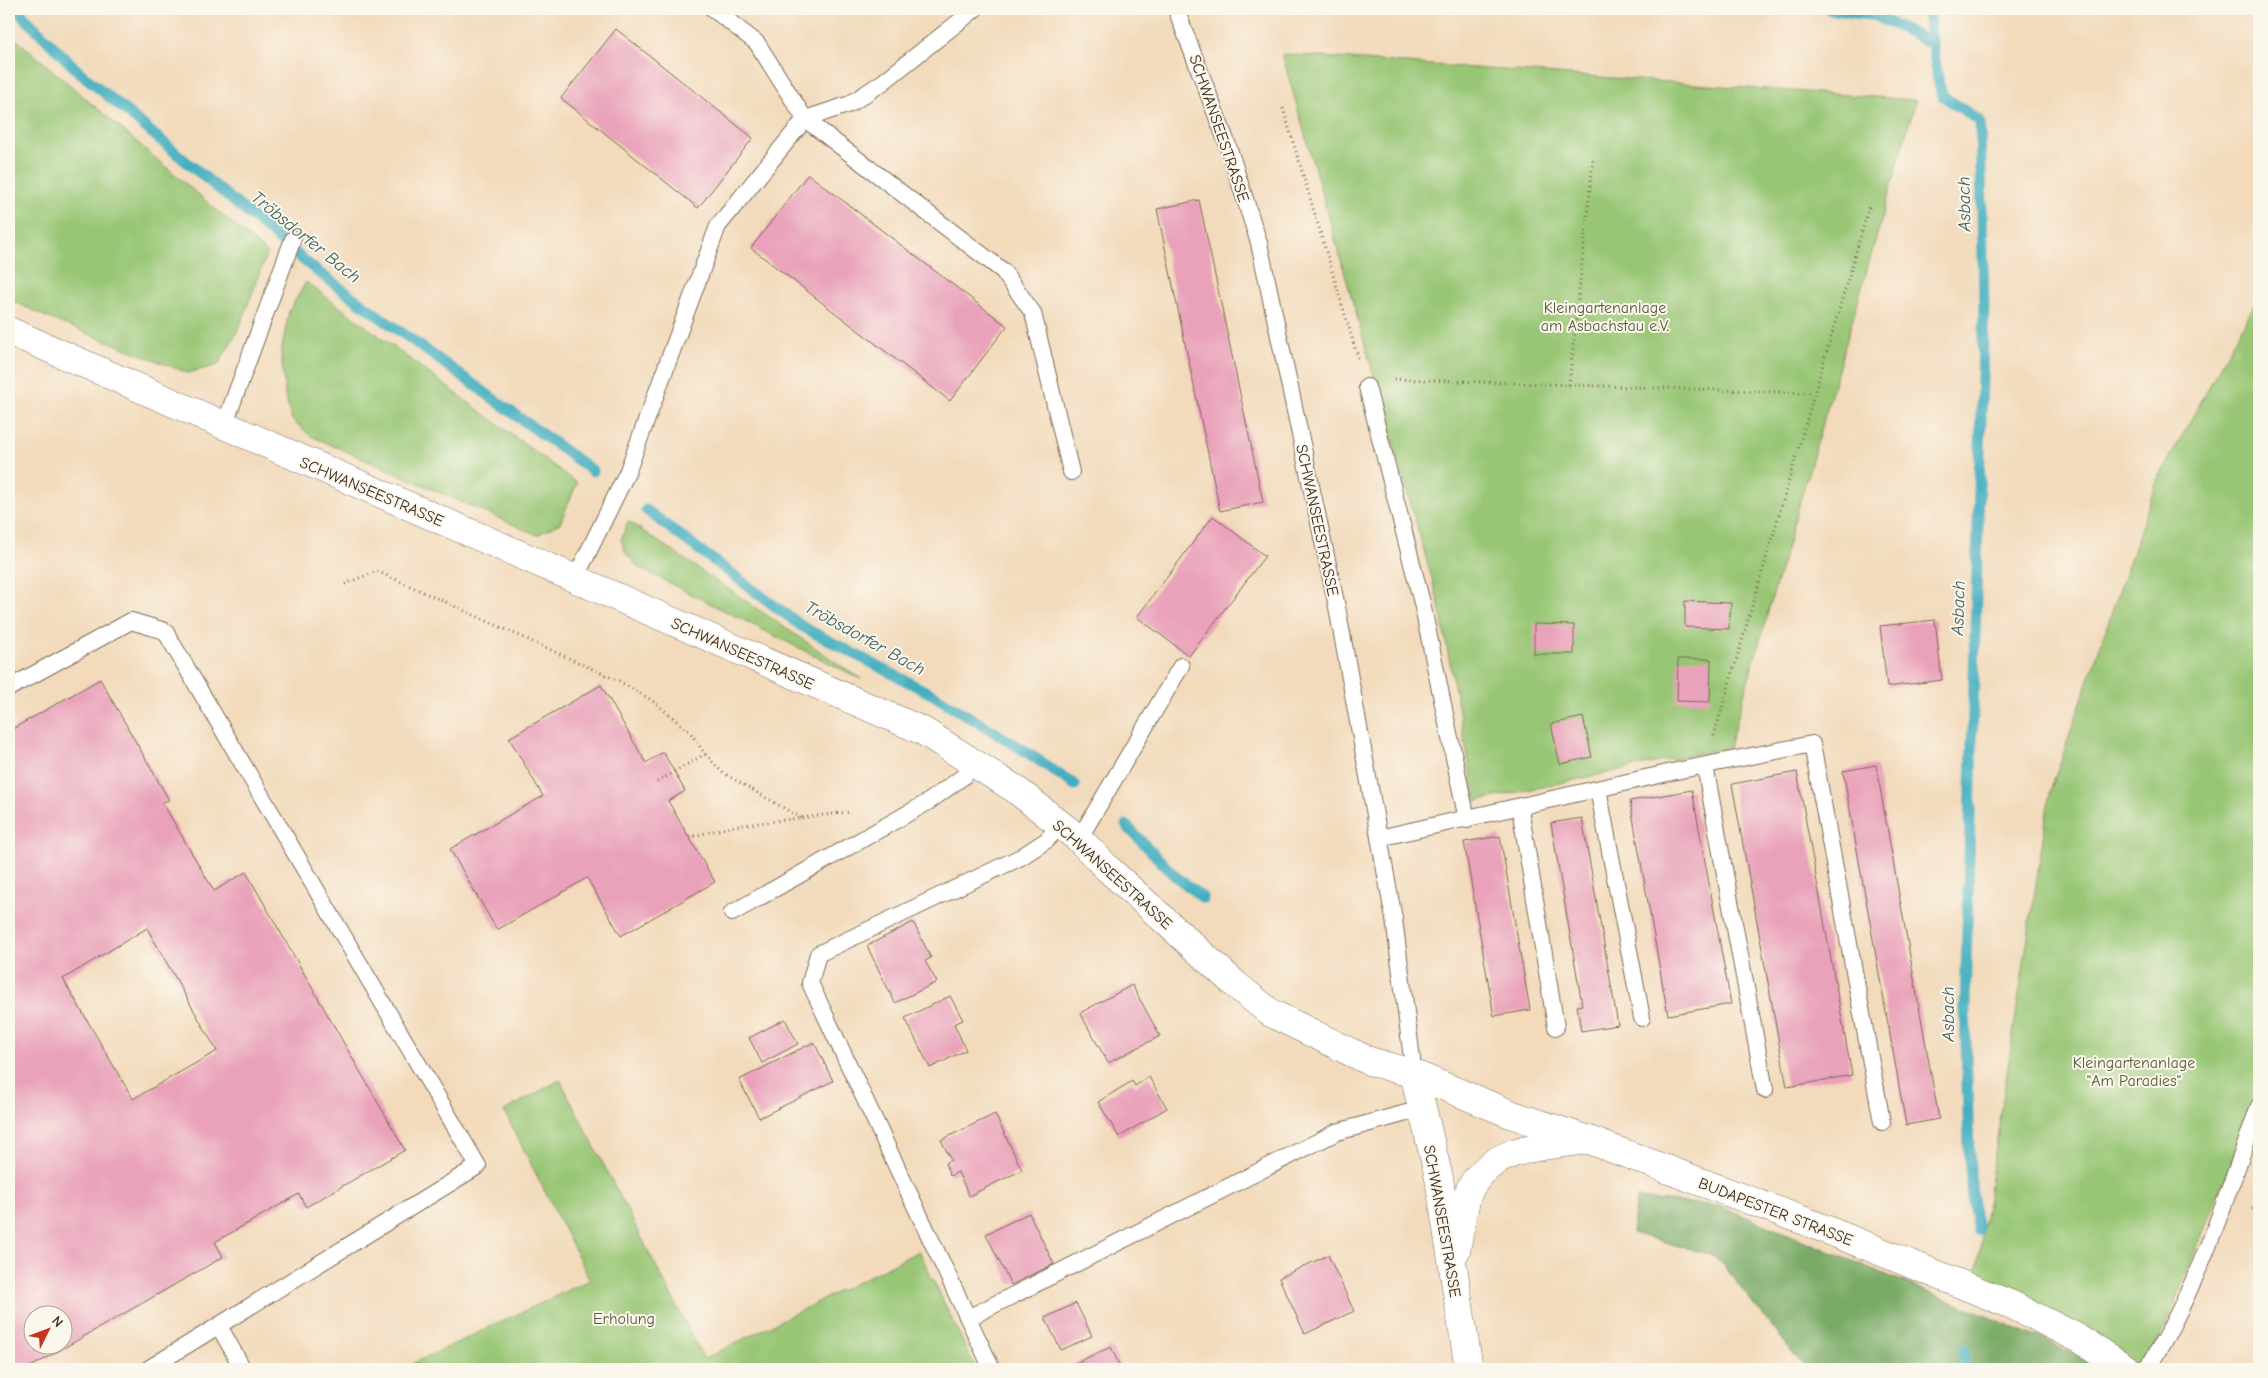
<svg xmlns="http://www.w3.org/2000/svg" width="2268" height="1378" viewBox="0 0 2268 1378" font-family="'Comic Neue',sans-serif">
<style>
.green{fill:#98c674;stroke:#6a7849}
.forest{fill:#7aab66;stroke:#5a6a42}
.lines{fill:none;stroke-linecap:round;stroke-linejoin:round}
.stream{stroke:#42aec0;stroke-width:11}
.building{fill:#e9a2ba;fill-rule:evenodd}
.lane-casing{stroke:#7b6855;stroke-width:18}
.street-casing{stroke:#7b6855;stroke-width:29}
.secondary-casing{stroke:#7b6855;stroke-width:29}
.path{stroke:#7b6855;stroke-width:3;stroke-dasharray:1 4;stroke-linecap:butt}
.lane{stroke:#fff;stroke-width:16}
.street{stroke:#fff;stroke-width:28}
.secondary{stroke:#fff;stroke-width:28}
.labels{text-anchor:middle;stroke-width:4;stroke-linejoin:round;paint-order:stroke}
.street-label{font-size:16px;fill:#3b2a1e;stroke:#fbf7ec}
.park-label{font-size:16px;fill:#575938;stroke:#fbf7ec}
.water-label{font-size:18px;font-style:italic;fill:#3e5f5f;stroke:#fbf7ec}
</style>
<rect width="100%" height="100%" fill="#fbf7ec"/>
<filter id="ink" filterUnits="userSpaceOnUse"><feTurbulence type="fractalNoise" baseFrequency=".02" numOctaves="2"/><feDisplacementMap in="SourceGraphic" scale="10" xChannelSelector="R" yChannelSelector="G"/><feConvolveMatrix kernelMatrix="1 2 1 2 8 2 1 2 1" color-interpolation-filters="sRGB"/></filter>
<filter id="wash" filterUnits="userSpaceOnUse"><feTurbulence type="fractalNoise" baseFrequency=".0096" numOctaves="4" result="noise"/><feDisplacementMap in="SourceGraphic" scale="20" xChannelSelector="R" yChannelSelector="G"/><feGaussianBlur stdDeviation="1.12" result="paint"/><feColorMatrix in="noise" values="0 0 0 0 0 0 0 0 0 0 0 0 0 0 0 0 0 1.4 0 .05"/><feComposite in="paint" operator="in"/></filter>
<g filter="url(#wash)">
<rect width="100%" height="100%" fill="#f2dabb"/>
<g class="green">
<path d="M9 33 267 253 239 329 218 365 188 373 51 319 9 299Z"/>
<path d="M1282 54 1916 100 1729 747 1476 801 1438 600Z"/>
<path d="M306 282 577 483 560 523 537 535 311 436 292 420 285 395 281 353 289 311Z"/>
<path d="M2259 296V1096L2147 1369 1974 1289 2050 792 2157 481Z"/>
<path d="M628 521 861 679 639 568 626 553 621 540Z"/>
<path d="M560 1080 704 1359 919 1251 976 1369H401L590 1280 504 1111Z"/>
</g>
<path class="forest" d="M1637 1198 1720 1206 2083 1356 2101 1369H1806L1715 1256 1632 1233Z"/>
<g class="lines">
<g class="stream">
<path d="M16 9 77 70 318 272 593 471"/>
<path d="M1829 9 1876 16 1932 43"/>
<path d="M1927 9 1939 85 1943 96 1980 121 1984 303 1965 1006 1969 1152 1972 1197 1978 1230"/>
<path d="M646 510 803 627 935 696 1025 751 1075 785"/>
<path d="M1126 825 1174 875 1203 898"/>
<path d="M1964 1348V1369"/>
</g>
</g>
<g id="blocks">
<g class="building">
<path d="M616 29 753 138 698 208 561 98Z"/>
<path d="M808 174 1007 326 950 401 751 248Z"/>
<path d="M1199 200 1263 502 1220 511 1157 209Z"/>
<path d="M1213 516 1265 556 1189 656 1137 617Z"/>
<path d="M1685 601 1731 603 1729 629 1685 627Z"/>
<path d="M1935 620 1942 680 1887 687 1880 626Z"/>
<path d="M1534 624 1574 625V654H1534Z"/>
<path d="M1678 659H1711L1710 702 1677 701Z"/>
<path d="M100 679 169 800 162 802 214 891 246 872 405 1150 306 1207 299 1194 215 1242 223 1257 27 1369H9V731ZM147 928 217 1051 133 1099 63 979ZM32 1316H62V1346H32Z"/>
<path d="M601 685 646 763 663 752 685 791 668 801 715 882 621 936 587 878 497 930 450 849 543 796 509 738Z"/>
<path d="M1583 717 1592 757 1560 764 1551 724Z"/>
<path d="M1876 765 1939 1119 1906 1125 1843 771Z"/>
<path d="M1797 772 1852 1075 1787 1087 1732 784Z"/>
<path d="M1692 790 1731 1004 1668 1015 1630 801Z"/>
<path d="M1582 818 1618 1025 1581 1031 1577 1006 1582 1005 1551 823Z"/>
<path d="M1500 836 1530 1010 1494 1016 1464 842Z"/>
<path d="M913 922 931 958 925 961 937 982 895 1003 867 946Z"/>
<path d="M1132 985 1160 1036 1108 1063 1080 1013Z"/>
<path d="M950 996 963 1020 954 1024 966 1050 930 1068 905 1018Z"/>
<path d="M785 1019 798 1044 762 1063 749 1038Z"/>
<path d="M814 1042 833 1081 759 1118 739 1080Z"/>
<path d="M1149 1077 1167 1108 1119 1137 1098 1102 1132 1081 1135 1086Z"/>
<path d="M995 1114 1022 1170 969 1196 958 1172 950 1176 945 1163 951 1160 941 1140Z"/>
<path d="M1029 1213 1054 1264 1011 1285 986 1234Z"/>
<path d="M1328 1255 1354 1311 1305 1334 1279 1278Z"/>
<path d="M1076 1303 1092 1336 1061 1350 1045 1318Z"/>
<path d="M1111 1347 1121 1369H1073L1071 1365Z"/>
</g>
</g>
</g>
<g filter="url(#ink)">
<use href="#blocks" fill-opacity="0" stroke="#7b6855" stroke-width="1"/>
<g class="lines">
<g class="lane-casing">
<g id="lane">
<path d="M713 9 757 43 805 119 850 104 883 82 975 9"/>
<path d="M1176 9 1227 143 1259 243 1337 607 1394 919 1414 1074"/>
<path d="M1367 387 1422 603 1467 820"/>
<path d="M224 426 293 239"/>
<path d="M575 579 627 473 718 226 805 119 1003 271 1033 313 1071 472"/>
<path d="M9 688 131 621 165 631 478 1166 148 1369"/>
<path d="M1705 766 1765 1090"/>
<path d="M1598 789 1642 1018"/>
<path d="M1520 808 1556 1027"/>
<path d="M1379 838 1681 770 1812 744 1882 1122"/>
<path d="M1079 839 1181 666"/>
<path d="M732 913 928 802 964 776 975 763"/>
<path d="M968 1318 1337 1132 1421 1109"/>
<path d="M219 1326 243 1369"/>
<path d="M992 1369 810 983 818 954 1021 857 1047 840 1060 824"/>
<path d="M2147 1369C2198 1288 2227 1195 2259 1106"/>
</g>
</g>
<g class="street-casing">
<path id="street" d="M1414 1074 1513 1115 1589 1140 1810 1223 2012 1305 2080 1339 2127 1369"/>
</g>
<g class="secondary-casing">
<g id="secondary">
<path d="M9 331 923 731 1015 789 1079 839 1107 868 1236 985 1271 1013 1369 1061 1414 1074 1439 1178 1469 1369"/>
<path d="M1456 1251C1459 1236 1464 1199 1471 1187 1496 1145 1546 1146 1589 1140"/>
</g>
</g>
<g class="path">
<path d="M1283 108 1359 361"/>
<path d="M1394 379 1813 393"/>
<path d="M1569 385 1593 160"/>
<path d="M345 584 377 571 619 681 653 701 690 732 705 754 723 773 801 818"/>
<path d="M1714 736 1870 204"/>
<path d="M657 782 705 754"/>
<path d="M689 837 735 826 849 812"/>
<path d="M2252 1209 2259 1207"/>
</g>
<use href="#lane" class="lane"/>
<use href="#street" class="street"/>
<use href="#secondary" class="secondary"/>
</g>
</g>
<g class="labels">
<g class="street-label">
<text transform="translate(1220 128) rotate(71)" y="6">SCHWANSEESTRASSE</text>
<text transform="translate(372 491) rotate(23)" y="6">SCHWANSEESTRASSE</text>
<text transform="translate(1318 520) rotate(78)" y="6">SCHWANSEESTRASSE</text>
<text transform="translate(743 653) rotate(24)" y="6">SCHWANSEESTRASSE</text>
<text transform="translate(1113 874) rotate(42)" y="6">SCHWANSEESTRASSE</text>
<text transform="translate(1776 1211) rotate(21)" y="6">BUDAPESTER STRASSE</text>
<text transform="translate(1443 1221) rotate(80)" y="6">SCHWANSEESTRASSE</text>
</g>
<g class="park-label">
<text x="1605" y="313">Kleingartenanlage<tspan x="1605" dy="18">am Asbachstau e.V.</tspan></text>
<text x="2134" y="1068">Kleingartenanlage<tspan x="2134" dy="18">"Am Paradies"</tspan></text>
<text x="624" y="1324">Erholung</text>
</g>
<g class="water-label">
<text transform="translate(1964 204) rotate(-91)" y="6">Asbach</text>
<text transform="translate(306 237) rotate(39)" y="6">Tröbsdorfer Bach</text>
<text transform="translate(1958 608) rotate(-88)" y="6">Asbach</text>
<text transform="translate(865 638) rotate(29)" y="6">Tröbsdorfer Bach</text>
<text transform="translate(1948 1014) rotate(-90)" y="6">Asbach</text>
</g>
</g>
<rect width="2268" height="1378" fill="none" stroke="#fbf7ec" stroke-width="30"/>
<g transform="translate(48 1330) rotate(48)"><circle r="24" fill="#fbf7ec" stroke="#aea59a"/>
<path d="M0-4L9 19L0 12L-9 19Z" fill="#c8321e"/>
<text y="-8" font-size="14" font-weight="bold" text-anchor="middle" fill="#3b2a1e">N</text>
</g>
</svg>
